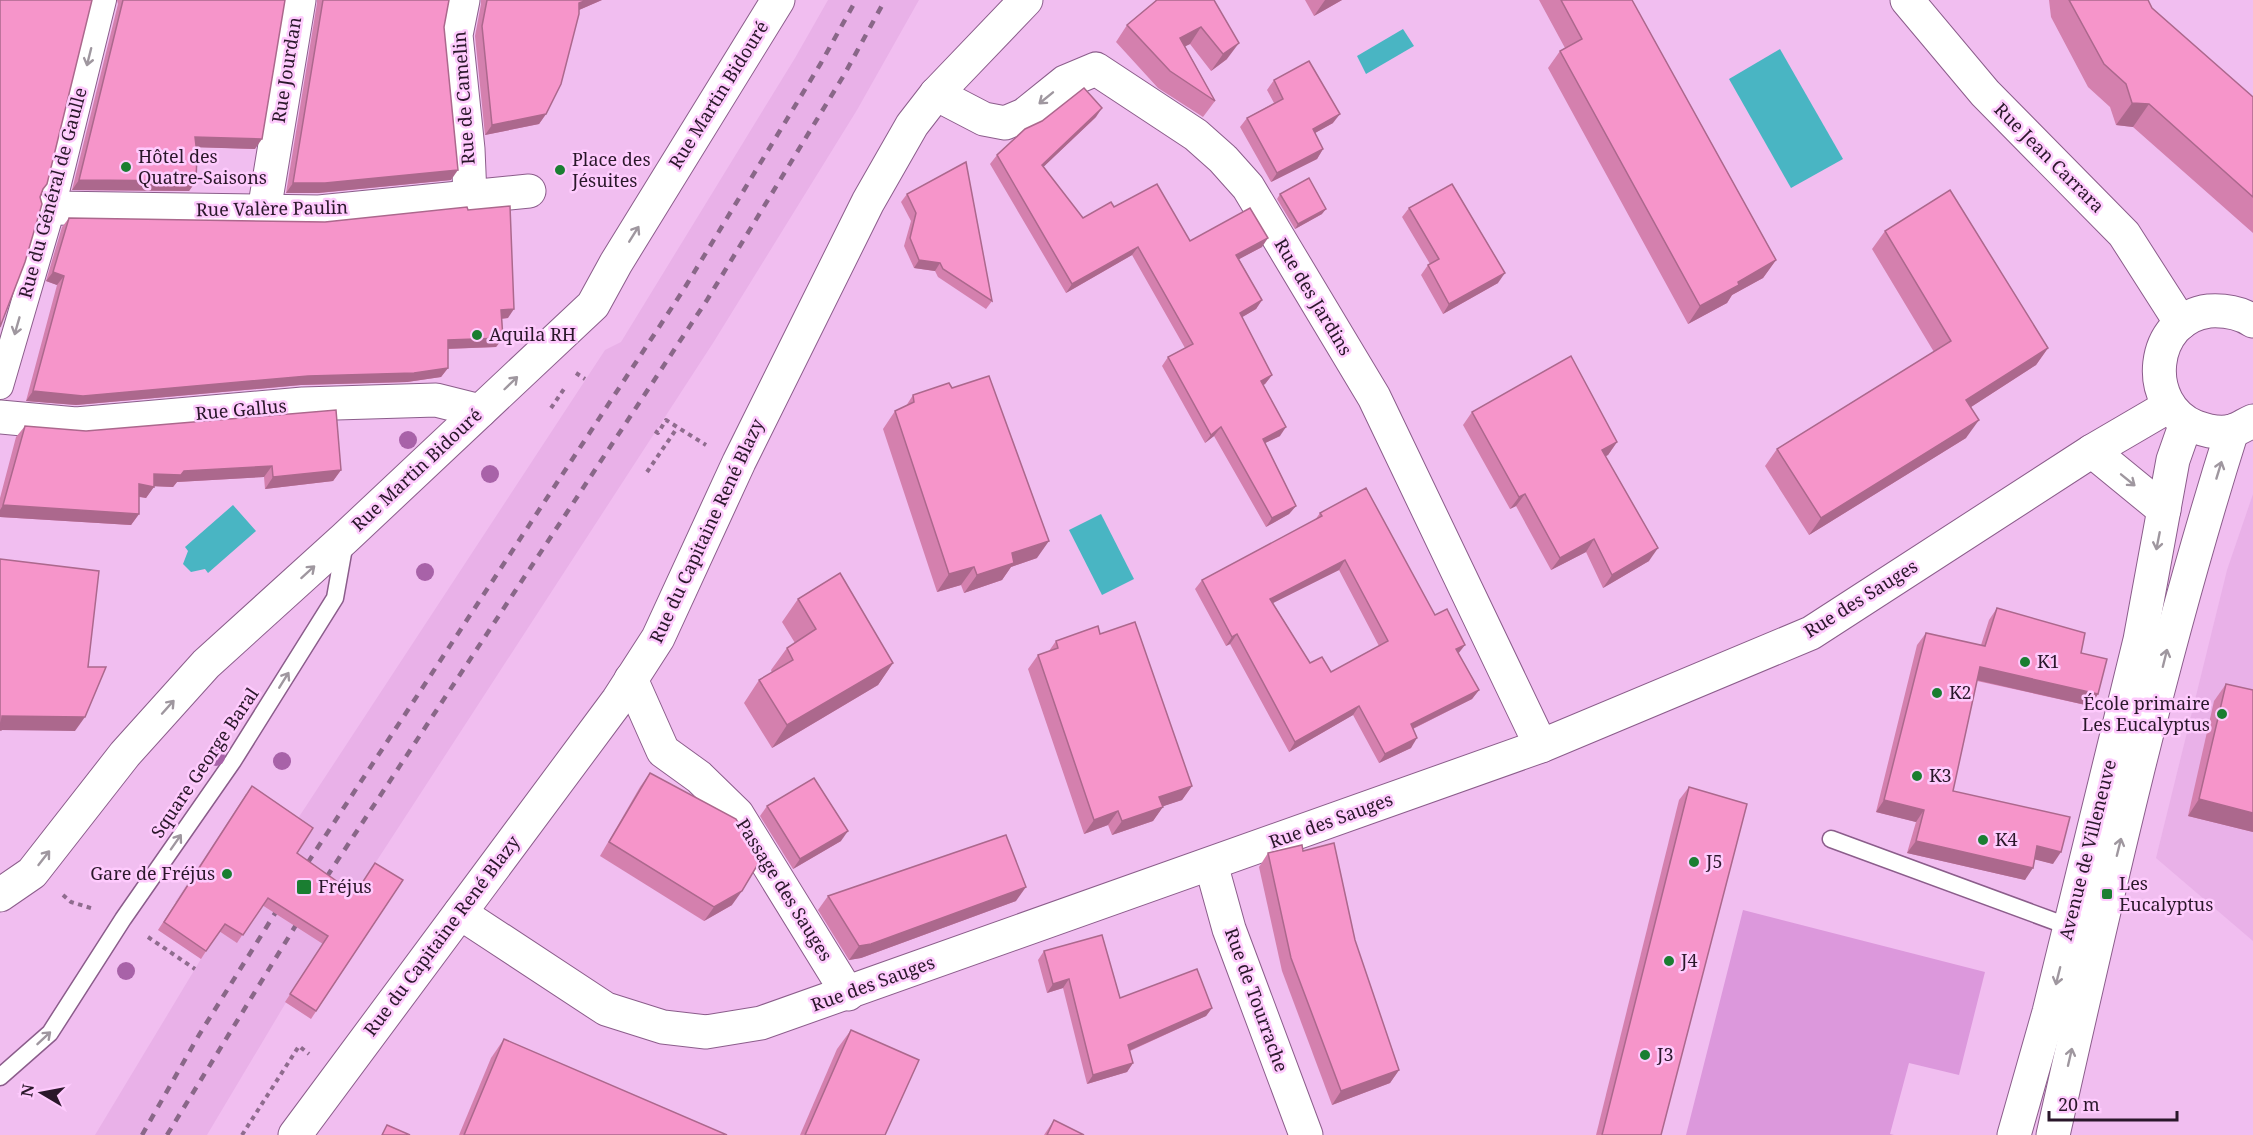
<svg xmlns="http://www.w3.org/2000/svg" width="2253" height="1135" viewBox="0 0 2253 1135" font-family="'Noto Serif',serif">
<style>
.built{fill:#e9b1e8}
.green{fill:#dc98dc}
.water{fill:#49b5c3}
.lines{fill:none;stroke-linecap:round;stroke-linejoin:round}
.service-casing{stroke:#8b5d8b;stroke-width:19}
.pedestrian-casing{stroke:#8b5d8b;stroke-width:28}
.minor-casing{stroke:#8b5d8b;stroke-width:35}
.tertiary-casing{stroke:#8b5d8b;stroke-width:35}
.secondary-casing{stroke:#8b5d8b;stroke-width:35}
.path{stroke:#8f6c8e;stroke-width:4;stroke-dasharray:4.5 4.5;stroke-linecap:butt}
.service{stroke:#fff;stroke-width:16}
.pedestrian{stroke:#fff;stroke-width:26}
.minor{stroke:#fff;stroke-width:33}
.tertiary{stroke:#fff;stroke-width:33}
.secondary{stroke:#fff;stroke-width:33}
.rail{stroke:#896788;stroke-width:4.5;stroke-dasharray:8 8;stroke-linecap:butt}
.tree{fill:#a862a8}
.wall{fill:#d480ae;fill-rule:evenodd}
.shaded-wall{fill:#ac688d}
.building{fill:#f695ca;stroke:#ac688d;stroke-width:1.5;fill-rule:evenodd}
.oneway{stroke:#9f979f}
.poi-dot{fill:#1a7e31;stroke:#fecbfd;stroke-width:2}
.labels{text-anchor:middle;stroke-width:5;stroke-linejoin:round;paint-order:stroke}
.street-label{font-size:18px;fill:#2a172a;stroke:#fecbfd}
.poi-label{font-size:18px;fill:#2a172a;stroke:#fecbfd;text-anchor:start}
</style>
<rect width="100%" height="100%" fill="#f1bef0"/>
<g class="built">
<path d="M828 0H919L857 110 713 343 300 979 207 1135H95L201 959 158 930 177 904 175 902 246 794 293 826 605 350 621 342 795 58Z"/>
<path d="M2253 494V941L2156 858 2227 570Z"/>
</g>
<path class="green" d="M1743 910 1985 972 1959 1075 1909 1063 1890 1134 1894 1135H1686Z"/>
<g class="water">
<path d="M1403 29 1414 46 1366 74 1357 56Z"/>
<path d="M1780 49 1843 159 1791 188 1729 79Z"/>
<path d="M233 505 256 531 208 573 205 569 191 572 183 564 188 551 185 547Z"/>
<path d="M1101 514 1134 579 1102 595 1069 530Z"/>
</g>
<g class="lines">
<g class="service-casing">
<g id="service">
<path d="M1831 839 2070 927"/>
<path d="M0 1077 50 1033 123 919 233 761 335 598 345 542"/>
</g>
</g>
<g class="pedestrian-casing">
<path id="pedestrian" d="M0 386 52 208 103 0"/>
</g>
<g class="minor-casing">
<g id="minor">
<path d="M463 0 456 35 468 149 470 196"/>
<path d="M1907 0 1985 93 2124 234 2181 323"/>
<path d="M936 94 984 119 1005 123 1024 115 1065 82 1096 69 1196 135 1223 159 1248 187 1374 397 1541 746"/>
<path d="M52 208 319 212 529 191"/>
<path d="M264 211 299 0"/>
<path d="M2253 321C2239 312 2225 310 2209 311 2150 318 2141 405 2196 427 2207 431 2220 434 2232 431 2239 429 2246 424 2253 421"/>
<path d="M0 417 76 424 303 404 436 400 480 411"/>
<path d="M2092 451 2164 510"/>
<path d="M631 679 663 751 699 777 737 814 848 994"/>
<path d="M1211 864 1229 929 1306 1135"/>
<path d="M460 913 606 1009 663 1027 706 1032 761 1023 1541 746 1811 633 2092 451 2169 406"/>
<path d="M2014 1135 2049 1012 2140 640 2173 460 2186 423"/>
<path d="M2053 1135C2106 899 2159 662 2232 431"/>
</g>
</g>
<g class="tertiary-casing">
<path id="tertiary" d="M295 1135 618 700 658 638 739 462 868 202 912 125 936 94 1026 0"/>
</g>
<g class="secondary-casing">
<path id="secondary" d="M0 895 32 873 125 754 206 664 345 538 593 305 616 263 778 0"/>
</g>
<g class="path">
<path d="M576 373 585 379"/>
<path d="M551 408 564 389"/>
<path d="M655 431 658 433 666 420 706 445"/>
<path d="M647 472 677 428"/>
<path d="M63 895 71 902 94 909"/>
<path d="M148 937 195 969"/>
<path d="M242 1135 299 1046 309 1054"/>
</g>
<use href="#service" class="service"/>
<use href="#pedestrian" class="pedestrian"/>
<use href="#minor" class="minor"/>
<use href="#tertiary" class="tertiary"/>
<use href="#secondary" class="secondary"/>
<g class="rail">
<path d="M299 876 684 289 821 63 856 0"/>
<path d="M318 890 707 300 844 75 885 0"/>
<path d="M142 1135 199 1035 284 899"/>
<path d="M167 1135 304 912"/>
</g>
</g>
<g class="tree">
<circle cx="408" cy="440" r="9"/>
<circle cx="490" cy="474" r="9"/>
<circle cx="425" cy="572" r="9"/>
<circle cx="216" cy="757" r="9"/>
<circle cx="282" cy="761" r="9"/>
<circle cx="126" cy="971" r="9"/>
</g>
<g class="wall">
<path d="M117 0H285L255 149 196 147V181L189 191 72 190 118 4Z"/>
<path d="M317 0H449L444 27 451 180 318 193H286L317 3Z"/>
<path d="M481 0H602L579 10 546 114 539 124 485 135 475 36 481 4Z"/>
<path d="M1155 0H1214L1227 59 1211 71 1190 44 1185 46 1215 101 1203 117 1158 88 1116 42 1127 25 1156 1Z"/>
<path d="M1305 0H1342L1314 16Z"/>
<path d="M1539 0H1632L1776 260 1763 278 1732 295 1727 303 1688 324 1548 68 1560 51 1565 48Z"/>
<path d="M2049 0H2148L2152 8 2253 97V233L2133 127 2116 125 2110 107 2088 87 2051 17Z"/>
<path d="M1274 80 1333 123 1315 133 1323 149 1317 159 1271 182 1240 127 1247 118 1274 103 1267 90Z"/>
<path d="M1096 117 1043 167 1083 218 1114 207 1190 241 1262 247 1239 259 1262 300 1256 309 1242 317 1272 375 1265 384 1263 385 1280 436 1265 443 1296 506 1289 514 1266 527 1214 436 1205 443 1162 366 1168 357 1185 348 1132 255 1066 293 990 164 997 155Z"/>
<path d="M907 194 992 301 986 309 938 277 935 271 914 268 904 246 911 221 901 202Z"/>
<path d="M1280 194 1322 214 1295 229 1277 199Z"/>
<path d="M1409 208 1498 283 1443 314 1421 275 1428 265 1430 264 1402 217Z"/>
<path d="M468 210 508 318 502 319 503 338 496 347 448 349V368L441 377 407 382 301 385 76 405 26 401 57 285 46 281 62 227 69 218 325 222Z"/>
<path d="M1885 231 2048 348 2036 365 1971 407 1966 438 1809 535 1765 466 1777 449 1934 352 1872 249Z"/>
<path d="M913 395 1037 558 1011 567 1002 580 964 593 961 585 937 592 883 429 895 411 906 406Z"/>
<path d="M1472 412 1617 442 1608 455 1605 456 1649 561 1603 588 1586 552 1551 570 1516 506 1510 509 1463 425Z"/>
<path d="M25 426 341 470 333 481 265 489 264 477 177 482 173 487 154 486 146 498 139 497V514L131 525 0 517V498L16 437Z"/>
<path d="M1320 513 1435 615 1459 654 1479 690 1472 699 1413 729 1411 748 1379 763 1353 715 1289 752 1230 644 1226 646 1195 589 1202 580 1315 520ZM1339 570 1379 646 1331 672 1310 663 1273 603Z"/>
<path d="M798 599 893 663 878 685 772 748 744 703 759 680 772 673 771 670 787 648 795 643 782 622Z"/>
<path d="M1997 608 2081 653 2098 694 2090 706 1977 681 1953 791 2053 864 2035 859 2025 880 1907 853 1916 822 1876 812 1917 645 1926 633 1981 645 1989 620Z"/>
<path d="M1100 634 1192 786 1182 800 1163 806 1153 821 1112 835 1108 825 1084 834 1028 669 1038 655 1049 651 1056 641Z"/>
<path d="M2226 684 2253 832 2188 816 2214 701Z"/>
<path d="M650 773 732 905 704 921 600 856 640 787Z"/>
<path d="M1689 787 1661 1135H1596L1679 800Z"/>
<path d="M246 794 297 853 355 894 403 880 311 1019 285 1002 323 944 262 905 237 943 219 931 201 959 158 930Z"/>
<path d="M767 806 841 841 793 869 760 816Z"/>
<path d="M1303 851 1355 940 1399 1070 1390 1083 1332 1105 1282 971 1259 867 1268 853Z"/>
<path d="M828 896 1016 901 861 958 849 960 818 910Z"/>
<path d="M1044 951 1120 998 1212 1008 1206 1016 1130 1051 1133 1063 1127 1072 1087 1084 1063 988 1047 993 1038 960Z"/>
<path d="M851 1030 885 1135H800L837 1049Z"/>
<path d="M504 1039 727 1135H459L491 1058Z"/>
<path d="M1054 1120 1084 1135H1044Z"/>
</g>
<g class="shaded-wall">
<path d="M587 0H602L572 13 579 3Z"/>
<path d="M1325 0H1342L1314 16Z"/>
<path d="M1201 27 1190 44 1168 55 1180 38Z"/>
<path d="M1239 43 1227 59 1211 71 1223 54Z"/>
<path d="M2132 103 2149 104 2133 127 2116 125Z"/>
<path d="M1102 108 1096 117 1036 174 1042 165Z"/>
<path d="M546 114 539 124 485 135 492 125Z"/>
<path d="M1340 114 1333 123 1306 138 1313 129Z"/>
<path d="M195 137 262 139 255 149 188 147Z"/>
<path d="M1323 149 1317 159 1271 182 1277 173Z"/>
<path d="M458 170 451 180 318 193H286L293 183Z"/>
<path d="M79 180 196 181 189 191 72 190Z"/>
<path d="M1326 209 1322 214 1295 229 1298 224Z"/>
<path d="M1268 238 1262 247 1230 264 1236 255Z"/>
<path d="M1138 247 1132 255 1066 293 1072 284Z"/>
<path d="M919 260 940 263 935 271 914 268Z"/>
<path d="M1776 260 1763 278 1732 295 1727 303 1688 324 1700 306 1738 282Z"/>
<path d="M53 272 64 276 57 285 46 281Z"/>
<path d="M1505 273 1498 283 1443 314 1449 304Z"/>
<path d="M1262 300 1256 309 1234 322 1240 313Z"/>
<path d="M514 309 508 318 495 319 501 310Z"/>
<path d="M503 338 496 347 442 349 448 340Z"/>
<path d="M2048 348 2036 365 1954 418 1966 400Z"/>
<path d="M448 368 441 377 407 382 301 385 76 405 26 401 33 391Z"/>
<path d="M1272 375 1265 384 1255 390 1261 381Z"/>
<path d="M1979 420 1966 438 1809 535 1821 518Z"/>
<path d="M1221 427 1214 436 1205 443 1211 435Z"/>
<path d="M1286 427 1280 436 1257 447 1263 439Z"/>
<path d="M1617 442 1608 455 1593 463 1602 450Z"/>
<path d="M272 466 264 477 177 482 173 487 148 486 154 487 146 498 131 495 139 484 154 474 184 471Z"/>
<path d="M341 470 333 481 265 489 273 477Z"/>
<path d="M1525 494 1516 506 1510 509 1519 497Z"/>
<path d="M3 505 139 514 131 525 0 517V510Z"/>
<path d="M1296 506 1289 514 1266 527 1272 518Z"/>
<path d="M1594 539 1586 552 1551 570 1560 558Z"/>
<path d="M1049 541 1037 558 1011 567 1002 580 964 593 977 575 1012 553Z"/>
<path d="M1658 548 1649 561 1603 588 1612 575Z"/>
<path d="M1345 560 1339 570 1263 608 1270 599Z"/>
<path d="M974 567 961 585 937 592 949 574Z"/>
<path d="M1237 634 1230 644 1226 646 1232 637Z"/>
<path d="M1465 645 1458 654 1456 649Z"/>
<path d="M893 663 878 685 772 748 787 725Z"/>
<path d="M1980 667 2098 694 2090 706 1972 679Z"/>
<path d="M1479 690 1472 699 1404 733 1411 724Z"/>
<path d="M1359 706 1353 715 1289 752 1295 742Z"/>
<path d="M2 716 85 717 75 731 0 730Z"/>
<path d="M1417 738 1411 748 1379 763 1385 754Z"/>
<path d="M1192 786 1182 800 1149 811 1159 797Z"/>
<path d="M2199 799 2253 813V832L2188 816Z"/>
<path d="M1884 800 1924 810 1916 822 1876 812Z"/>
<path d="M1163 807 1153 821 1112 835 1122 821Z"/>
<path d="M1118 811 1108 825 1084 834 1094 820Z"/>
<path d="M848 831 841 841 793 869 800 859Z"/>
<path d="M1916 841 2033 868 2025 880 1907 853Z"/>
<path d="M2037 846 2061 852 2053 864 2029 858Z"/>
<path d="M1026 887 1016 901 861 958 849 960 859 946Z"/>
<path d="M742 891 732 905 704 921 714 907Z"/>
<path d="M1069 979 1063 988 1047 993 1053 984Z"/>
<path d="M1212 1008 1206 1016 1122 1054 1128 1045Z"/>
<path d="M1133 1063 1127 1072 1087 1084 1093 1075Z"/>
<path d="M1399 1070 1390 1083 1332 1105 1341 1091Z"/>
</g>
<g class="building">
<path d="M0 0H92L47 184 43 189 40 197 42 204 25 262 0 327Z"/>
<path d="M123 0H285L262 139 195 137 197 154 196 181 79 180Z"/>
<path d="M323 0H449L444 27 458 170 325 183H293Z"/>
<path d="M487 0H587L579 3V14L561 84 546 114 492 125 482 26Z"/>
<path d="M1157 0H1214L1239 43 1223 54 1201 27 1180 38 1215 101 1170 71 1127 25Z"/>
<path d="M1561 0H1632L1776 260 1738 282 1739 285 1700 306 1560 51 1582 39Z"/>
<path d="M2069 0H2148L2152 8 2253 97V197L2149 104 2132 103 2126 84 2104 64Z"/>
<path d="M1309 61 1340 114 1313 129 1323 149 1277 173 1247 118 1283 99 1274 80Z"/>
<path d="M1084 88 1102 108 1042 165 1083 218 1111 202 1114 207 1157 184 1190 241 1250 208 1268 238 1236 255 1262 300 1240 313 1272 375 1261 381 1286 427 1263 439 1296 506 1272 518 1221 427 1211 435 1168 357 1193 344 1138 247 1072 284 997 155 1025 129 1042 121Z"/>
<path d="M966 162 992 301 943 269 940 263 919 260 910 238 916 213 907 194Z"/>
<path d="M1309 178 1326 209 1298 224 1280 194Z"/>
<path d="M1452 184 1505 273 1449 304 1428 265 1439 259 1409 208Z"/>
<path d="M1950 190 2048 348 1966 400 1979 420 1821 518 1777 449 1951 341 1885 231Z"/>
<path d="M510 206 514 309 501 310 503 338 448 340V368L414 373 308 376 83 396 33 391 64 276 53 272 69 218 325 222 467 207 468 210Z"/>
<path d="M1571 356 1617 442 1602 450 1658 548 1612 575 1594 539 1560 558 1525 494 1519 497 1472 412Z"/>
<path d="M989 376 1049 541 1012 553 1014 563 977 575 974 567 949 574 895 411 914 402 913 395 949 383 952 388Z"/>
<path d="M336 410 341 470 273 477 272 466 184 471 181 475 154 474V487L139 484V514L3 505 25 426 86 431Z"/>
<path d="M1366 488 1435 615 1447 609 1465 645 1456 649 1479 690 1411 724 1417 738 1385 754 1359 706 1295 742 1237 634 1232 637 1202 580 1322 516 1320 513ZM1345 560 1388 641 1331 672 1322 657 1310 663 1270 599Z"/>
<path d="M0 559 99 571 88 667H106L85 717 2 716 1 730H0Z"/>
<path d="M840 573 893 663 787 725 759 680 793 660 787 648 816 629 798 599Z"/>
<path d="M1997 608 2085 633 2081 653 2107 659 2098 694 1980 667 1953 791 2070 817 2061 852 2037 846 2033 868 1916 841 1924 810 1884 800 1926 633 1985 646Z"/>
<path d="M1135 622 1192 786 1159 797 1163 807 1122 821 1118 811 1094 820 1038 655 1058 648 1056 641 1098 626 1100 634Z"/>
<path d="M2226 684 2253 690V813L2199 799Z"/>
<path d="M650 773 736 819 761 859 742 891 714 907 609 842Z"/>
<path d="M814 778 848 831 800 859 767 806Z"/>
<path d="M252 786 313 828 297 853 355 894 375 863 403 880 316 1011 290 994 328 936 268 898 243 935 225 924 206 951 164 922Z"/>
<path d="M1689 787 1747 804 1661 1135H1602Z"/>
<path d="M1006 835 1026 887 871 944 859 946 828 896Z"/>
<path d="M1334 843 1355 940 1399 1070 1341 1091 1291 958 1268 853 1302 845 1303 851Z"/>
<path d="M1102 935 1120 998 1197 969 1212 1008 1128 1045 1133 1063 1093 1075 1069 979 1053 984 1044 951Z"/>
<path d="M851 1030 919 1060 885 1135H805Z"/>
<path d="M504 1039 727 1135H464Z"/>
<path d="M1054 1120 1084 1135H1047Z"/>
<path d="M387 1125 410 1135H382Z"/>
</g>
<defs><path id="oneway-shaft" d="M-6 0H5M1.5-3L5.5 0L1.5 3" fill="none" stroke-width="1.6" stroke-linecap="round" stroke-linejoin="round" transform="scale(1.5)"/></defs>
<g class="oneway">
<use href="#oneway-shaft" transform="translate(89 57) rotate(104)"/>
<use href="#oneway-shaft" transform="translate(1046 98) rotate(141)"/>
<use href="#oneway-shaft" transform="translate(634 234) rotate(-58)"/>
<use href="#oneway-shaft" transform="translate(17 326) rotate(106)"/>
<use href="#oneway-shaft" transform="translate(511 383) rotate(-44)"/>
<use href="#oneway-shaft" transform="translate(2219 470) rotate(-73)"/>
<use href="#oneway-shaft" transform="translate(2128 480) rotate(39)"/>
<use href="#oneway-shaft" transform="translate(2158 541) rotate(101)"/>
<use href="#oneway-shaft" transform="translate(308 572) rotate(-42)"/>
<use href="#oneway-shaft" transform="translate(2165 658) rotate(-76)"/>
<use href="#oneway-shaft" transform="translate(284 680) rotate(-58)"/>
<use href="#oneway-shaft" transform="translate(168 707) rotate(-48)"/>
<use href="#oneway-shaft" transform="translate(176 842) rotate(-55)"/>
<use href="#oneway-shaft" transform="translate(2119 847) rotate(-76)"/>
<use href="#oneway-shaft" transform="translate(44 858) rotate(-52)"/>
<use href="#oneway-shaft" transform="translate(2058 976) rotate(104)"/>
<use href="#oneway-shaft" transform="translate(44 1038) rotate(-43)"/>
<use href="#oneway-shaft" transform="translate(2070 1057) rotate(-77)"/>
</g>
<g class="poi-dot">
<circle cx="126" cy="167" r="6"/>
<circle cx="560" cy="170" r="6"/>
<circle cx="477" cy="335" r="6"/>
<circle cx="2025" cy="662" r="6"/>
<circle cx="1937" cy="693" r="6"/>
<circle cx="2222" cy="714" r="6"/>
<circle cx="1917" cy="776" r="6"/>
<circle cx="1983" cy="840" r="6"/>
<circle cx="1694" cy="862" r="6"/>
<circle cx="227" cy="874" r="6"/>
<rect x="296" y="879" width="16" height="16" rx="3"/>
<rect x="2101" y="888" width="12" height="12" rx="3"/>
<circle cx="1669" cy="961" r="6"/>
<circle cx="1645" cy="1055" r="6"/>
</g>
<g class="labels">
<g class="street-label">
<text transform="translate(287 70) rotate(-81)" y="6">Rue Jourdan</text>
<text transform="translate(719 95) rotate(-58)" y="6">Rue Martin Bidouré</text>
<text transform="translate(464 98) rotate(-94)" y="6">Rue de Camelin</text>
<text transform="translate(2049 158) rotate(45)" y="6">Rue Jean Carrara</text>
<text transform="translate(53 193) rotate(-75)" y="6">Rue du Général de Gaulle</text>
<text transform="translate(272 209) rotate(-1)" y="6">Rue Valère Paulin</text>
<text transform="translate(1313 297) rotate(59)" y="6">Rue des Jardins</text>
<text transform="translate(241 410) rotate(-5)" y="6">Rue Gallus</text>
<text transform="translate(417 470) rotate(-43)" y="6">Rue Martin Bidouré</text>
<text transform="translate(707 531) rotate(-65)" y="6">Rue du Capitaine René Blazy</text>
<text transform="translate(1861 599) rotate(-32)" y="6">Rue des Sauges</text>
<text transform="translate(205 763) rotate(-56)" y="6">Square George Baral</text>
<text transform="translate(1331 821) rotate(-20)" y="6">Rue des Sauges</text>
<text transform="translate(2088 850) rotate(-76)" y="6">Avenue de Villeneuve</text>
<text transform="translate(784 890) rotate(58)" y="6">Passage des Sauges</text>
<text transform="translate(442 936) rotate(-53)" y="6">Rue du Capitaine René Blazy</text>
<text transform="translate(873 984) rotate(-20)" y="6">Rue des Sauges</text>
<text transform="translate(1256 1000) rotate(70)" y="6">Rue de Tourrache</text>
</g>
<g class="poi-label">
<text x="138" y="163">Hôtel des<tspan x="138" dy="21">Quatre-Saisons</tspan></text>
<text x="572" y="166">Place des<tspan x="572" dy="21">Jésuites</tspan></text>
<text x="489" y="341">Aquila RH</text>
<text x="2037" y="668">K1</text>
<text x="1949" y="699">K2</text>
<text x="2210" y="710" text-anchor="end">École primaire<tspan x="2210" dy="21">Les Eucalyptus</tspan></text>
<text x="1929" y="782">K3</text>
<text x="1995" y="846">K4</text>
<text x="1706" y="868">J5</text>
<text x="215" y="880" text-anchor="end">Gare de Fréjus</text>
<text x="2119" y="890">Les<tspan x="2119" dy="21">Eucalyptus</tspan></text>
<text x="318" y="893">Fréjus</text>
<text x="1681" y="967">J4</text>
<text x="1657" y="1061">J3</text>
</g>
</g>
<g transform="translate(42 1093) rotate(280)" stroke="#fecbfd" stroke-width="4.5" paint-order="stroke">
<path d="M0-4.5L10 22L0 15L-10 22Z" fill="#2a172a"/>
<text y="-9" font-size="16" font-weight="bold" text-anchor="middle" fill="#2a172a">N</text>
</g>
<path d="M2049 1111v9h128v-9" fill="none" stroke="#2a172a" stroke-width="3"/>
<text x="2058" y="1111" font-size="18" fill="#2a172a" stroke="#fecbfd" stroke-width="4.5" paint-order="stroke">20 m</text>
</svg>
